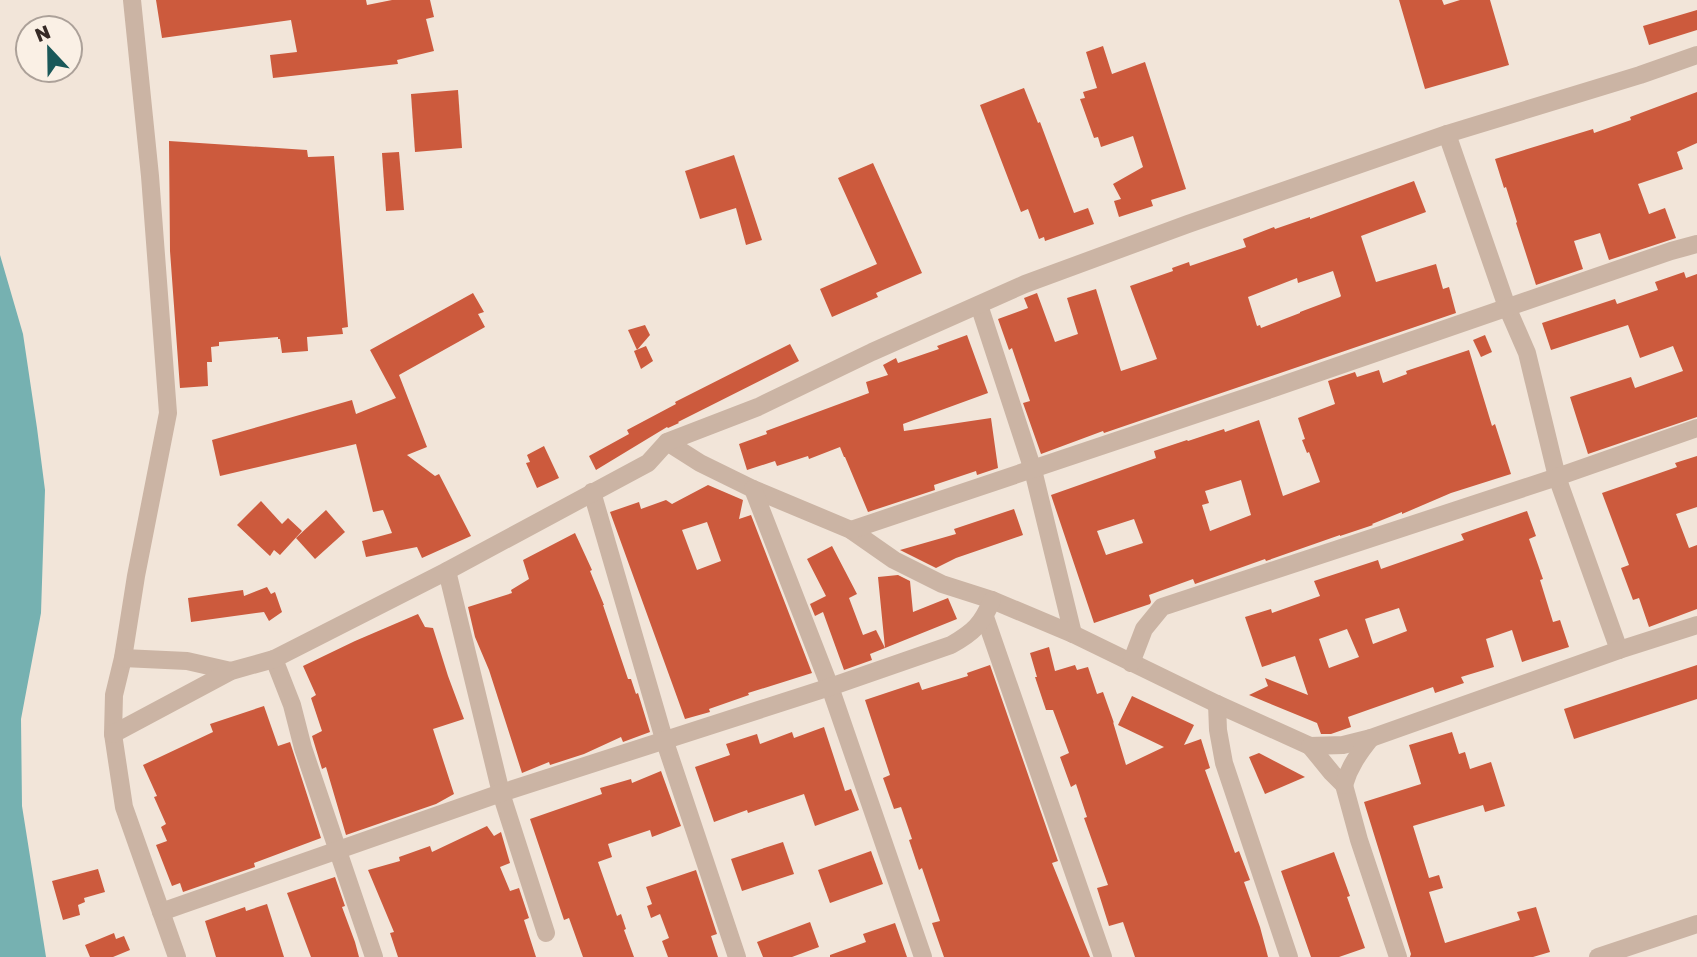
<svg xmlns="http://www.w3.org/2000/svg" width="1697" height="957" viewBox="0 0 1697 957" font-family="'Golos Text',sans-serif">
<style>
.water{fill:#76b1b1}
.building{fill:#cc5a3d;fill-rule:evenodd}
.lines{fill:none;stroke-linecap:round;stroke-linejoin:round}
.minor{stroke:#cbb4a4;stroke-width:18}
</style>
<rect width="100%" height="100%" fill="#f2e5d9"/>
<path class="water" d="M0 255 23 334 37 428 45 490 41 613 21 719 22 806 46 957H0Z"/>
<g class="building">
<path d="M156 0H366L367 5 392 0H430L434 17 426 19 434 51 397 60 398 64 273 78 270 55 297 52 291 20 162 38Z"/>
<path d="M1399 0H1442L1444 5 1460 0H1490L1509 65 1425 89Z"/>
<path d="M1697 10V30L1649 45 1643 26Z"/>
<path d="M1103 46 1112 74 1145 62 1186 189 1151 200 1153 206 1119 217 1114 201 1121 199 1113 184 1143 167 1133 136 1101 147 1098 137 1094 138 1080 99 1085 98 1083 92 1097 88 1086 52Z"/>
<path d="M1024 88 1038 123 1040 122 1074 213 1088 208 1094 224 1045 241 1044 237 1039 239 1028 209 1021 212 980 105Z"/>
<path d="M458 90 462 148 415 152 411 94Z"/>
<path d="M1697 92V143L1677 152 1683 169 1638 184 1649 214 1665 208 1676 238 1609 260 1600 233 1574 241 1583 269 1536 285 1516 223 1517 222 1506 187 1504 188 1495 159 1593 129 1594 133 1631 120 1630 117Z"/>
<path d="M169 141 307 150 308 157 334 156 348 327 342 328 343 334 307 337 308 351 282 353 280 339H278V337L219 342V346L211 347 212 362H207L208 386 180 388 170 251Z"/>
<path d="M399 152 404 210 386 211 382 153Z"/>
<path d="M734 155 762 240 746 245 736 208 700 219 685 171Z"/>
<path d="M873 163 922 273 876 293 878 297 832 317 820 289 877 264 838 178Z"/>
<path d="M1414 181 1426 212 1361 236 1376 282 1436 264 1443 289 1449 287 1456 313 1104 433 1103 431 1041 454 1023 403 1030 401 1012 348 1009 350 998 319 1028 308 1024 298 1037 293 1055 342 1078 334 1067 298 1096 289 1121 371 1157 359 1130 286 1173 271 1172 268 1189 262 1190 266 1246 247 1243 239 1274 227 1275 229 1310 217V219ZM1333 271 1341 296 1340 297 1300 312V313L1261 328 1260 325 1257 326 1248 297 1297 278 1298 283Z"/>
<path d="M1684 272 1686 278 1697 274V417L1588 454 1570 397 1631 377 1635 388 1683 371 1673 346 1640 358 1628 325 1551 350 1542 323 1615 299 1617 304 1658 290 1655 282Z"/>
<path d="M473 293 484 312 478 314 485 327 399 375 427 447 407 455 435 476 439 474 471 536 422 558 417 547 366 557 362 541 392 533 383 510 373 512 356 444 220 476 212 440 352 400 356 414 396 398 370 350Z"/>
<path d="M645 325 650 335 637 350 628 330Z"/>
<path d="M967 335 988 393 903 424 904 431 991 418 998 468 977 475 976 471 934 485 935 490 868 512 845 457H844L840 447 809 459 808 456 777 466 775 461 747 470 739 444 767 434 766 431 869 393 866 382 888 375 883 365 896 358 898 363 939 349 937 346Z"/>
<path d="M1485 335 1492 352 1481 357 1473 340Z"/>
<path d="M790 344 799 361 678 422 679 423 668 428 667 427 596 470 589 456 629 434 627 430 676 404 675 402Z"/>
<path d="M646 346 653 361 641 369 634 351Z"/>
<path d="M1469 350 1492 426 1495 424 1511 474 1451 493 1402 514V512L1372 524 1373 525 1340 536V535L1266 561 1265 559 1195 584 1193 579 1149 595 1151 602 1150 604 1094 623 1051 495 1156 458 1154 451 1187 440 1188 441 1224 429 1225 432 1259 420 1283 496 1320 482 1309 452 1307 453 1302 440 1305 439 1298 418 1335 404 1328 381 1355 372 1357 377 1379 370 1383 383 1407 374 1406 371ZM1241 480 1251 515 1210 531 1202 505 1209 503 1205 491ZM1134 519 1143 543 1106 555 1097 531Z"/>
<path d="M544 446 559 478 537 488 526 463 530 462 527 455Z"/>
<path d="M1697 456V507L1676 514 1689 548 1697 545V609L1649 627 1639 598 1633 600 1621 568 1629 565 1602 493 1677 467 1675 463Z"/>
<path d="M708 485 743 500 739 519 751 515 812 673 748 693 749 695 709 709 710 712 685 719 610 512 639 502 641 509 666 500 672 504ZM707 522 721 561 697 570 682 530Z"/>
<path d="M261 501 282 524 288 518 302 531 280 555 274 550 270 556 237 525Z"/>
<path d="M1014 509 1023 535 956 558 936 568 900 550 956 534 954 529Z"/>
<path d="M326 510 345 532 315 559 296 538Z"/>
<path d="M1527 511 1536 536 1529 539 1543 579 1540 580 1553 622 1560 620 1569 647 1522 662 1512 630 1486 639 1494 667 1461 677 1464 683 1435 693 1433 687 1348 717 1351 727 1331 734H1321L1317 723 1249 695 1268 686 1265 678 1308 695 1295 656 1262 667 1245 617 1271 609 1272 613 1320 596 1314 581 1378 560 1381 569 1464 540 1461 534ZM1399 608 1407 631 1373 644 1365 619ZM1347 629 1359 657 1329 668 1319 639Z"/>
<path d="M575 533 592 570 590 571 604 605H603L628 679H631L636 694 638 693 650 732 623 742 621 737 584 754 550 765 549 762 522 773 489 670 475 637 468 607 512 593 511 590 529 579 523 560Z"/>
<path d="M832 546 857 594 849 598 863 635 876 630 885 648 870 654 872 660 844 670 823 612 815 616 810 604 826 596 807 559Z"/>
<path d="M898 575 910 581 913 612 948 598 957 619 885 648 878 577Z"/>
<path d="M267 587 271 594 275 592 282 612 269 621 264 612 191 622 188 598 243 590 244 596Z"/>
<path d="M418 614 425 627 433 628 448 676 464 719 433 729 454 794 436 804 346 835 326 767 322 769 312 736 322 731 311 698 316 695 303 666 355 641Z"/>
<path d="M1049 647 1055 671 1075 665 1077 670 1088 667 1097 694 1103 692 1114 723 1113 722 1126 765 1164 747 1118 725 1132 696 1194 725 1184 745 1201 739 1210 768 1205 770 1235 853 1239 851 1250 880 1244 882 1260 927 1268 957H1135L1123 922 1109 926 1097 888 1108 885 1084 818 1087 817 1076 784 1071 787 1060 757 1069 753 1053 710H1046L1035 677H1037L1030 653Z"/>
<path d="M990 665 1058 861 1052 863 1090 957H944L932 923 940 921 922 868 919 870 909 840 912 839 901 807 894 809 883 778 890 775 865 700 919 682 922 690 968 676 967 673Z"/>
<path d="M1697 665V699L1574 739 1564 709Z"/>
<path d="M264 706 278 746 290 742 321 838 254 863 255 867 183 892 180 883 172 886 156 845 167 841 161 827 166 824 154 797 157 796 143 765 213 732 210 724Z"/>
<path d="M824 727 845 791 851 789 859 810 815 826 804 794 748 813 747 810 714 822 695 767 730 755 726 744 757 734 760 744 792 732 794 738Z"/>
<path d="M1452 732 1459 754 1465 752 1470 769 1491 762 1505 806 1485 812 1483 805 1413 826 1429 878 1439 875 1443 888 1429 892 1445 943 1520 920 1517 912 1536 907 1550 952 1533 957H1410L1411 954 1364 802 1421 784 1409 745Z"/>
<path d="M1259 753 1305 777 1265 794 1249 757Z"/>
<path d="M661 771 681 826 652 837 650 830 608 844 612 857 598 862 617 916 621 914 626 929 624 930 634 957H583L569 918 564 920 530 819 602 794 600 788 631 779 632 783Z"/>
<path d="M487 826 494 836 501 832 510 863 500 867 510 891 519 888 529 918 524 920 536 957H398L390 933 394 932 368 870 400 861 399 857 430 846 432 852Z"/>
<path d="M783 842 794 874 742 891 731 859Z"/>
<path d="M871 851 883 884 830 903 818 870Z"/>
<path d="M1334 852 1350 896 1347 897 1365 948 1339 957H1311L1281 871Z"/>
<path d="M98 869 105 892 84 898 85 902 78 905 80 915 63 920 52 881Z"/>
<path d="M696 870 717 934 711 936 718 957H668L662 941 669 938 660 914 651 918 647 906 652 904 646 887Z"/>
<path d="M335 877 345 906 342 907 355 942 359 957H311L287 893Z"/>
<path d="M267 904 284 957H216L205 921 245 907 246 911Z"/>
<path d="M810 922 819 947 792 957H763L757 942Z"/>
<path d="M895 923 907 957H830V955L866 942 863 934Z"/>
<path d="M114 933 116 939 124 936 130 950 113 957H90L85 945Z"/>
</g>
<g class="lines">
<g class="minor">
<path d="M132 0 150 176 168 413 136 576 123 658 114 695 113 734 124 807 177 957"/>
<path d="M1447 134 1507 307 1527 353 1557 477 1619 650"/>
<path d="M979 305 1033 470 1073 634"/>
<path d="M667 442 700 463 753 489 851 530 894 560 942 584 992 600 1073 634 1217 704 1310 746 1343 745 1371 738 1619 650 1697 625"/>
<path d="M753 489 830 687 923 957"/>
<path d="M592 492 664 739 737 957"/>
<path d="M851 530 1271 389 1671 251 1697 244"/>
<path d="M447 571 501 793 546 933"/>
<path d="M985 617 1103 957"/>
<path d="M123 658 187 661 231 671"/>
<path d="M274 659 292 705 303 748 374 957"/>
<path d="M1131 663 1144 629 1162 607 1557 477 1697 428"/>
<path d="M1217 704 1218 730 1224 763 1289 957"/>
<path d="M113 734 231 671 274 659 447 571 648 463 667 442 758 407 872 352 1025 284 1188 224 1447 134 1640 75 1697 55"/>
<path d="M1310 746 1332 773 1344 785 1359 840 1398 957"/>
<path d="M1344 785C1349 767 1359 753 1371 738"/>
<path d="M161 912 501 793 830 687 951 645C974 632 982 624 992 600"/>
<path d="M1598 957 1697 924"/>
</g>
</g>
<g transform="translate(49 49) rotate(338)"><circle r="33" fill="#faf0e5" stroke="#aca199" stroke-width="2"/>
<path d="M0-5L12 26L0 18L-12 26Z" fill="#1a5859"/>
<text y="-10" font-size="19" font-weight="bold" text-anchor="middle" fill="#362a26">N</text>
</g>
</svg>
